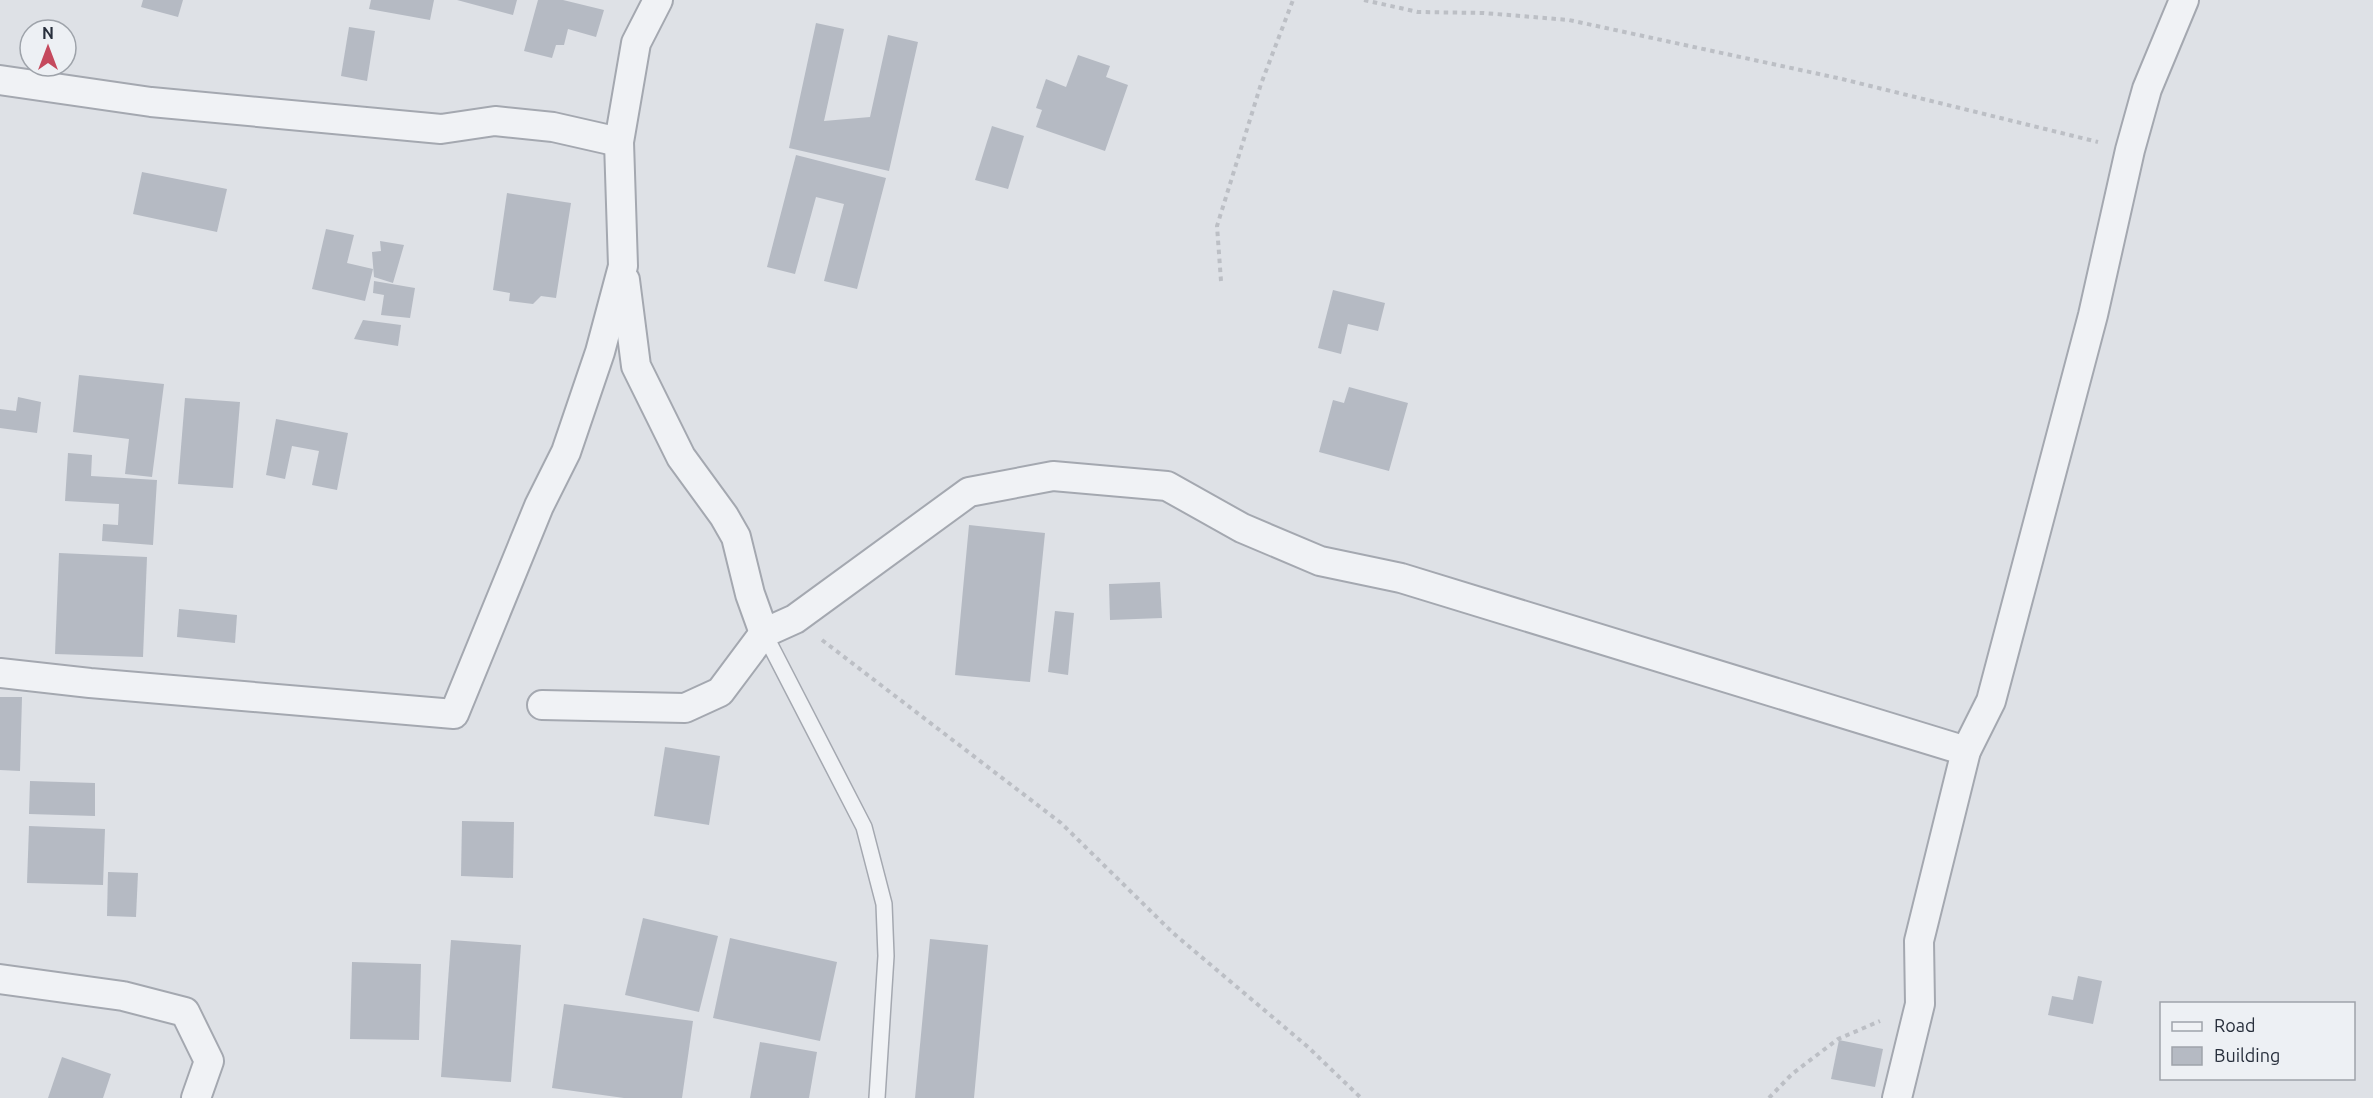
<svg xmlns="http://www.w3.org/2000/svg" width="2373" height="1098" viewBox="0 0 2373 1098" font-family="Ubuntu,sans-serif">
<style>
.building{fill:#b5bac3}
.lines{fill:none;stroke-linecap:round;stroke-linejoin:round}
.service-casing{stroke:#a4a8b0;stroke-width:18}
.minor-casing{stroke:#a4a8b0;stroke-width:32}
.path{stroke:#bcbfc5;stroke-width:4;stroke-dasharray:4.5 4.5;stroke-linecap:butt}
.service{stroke:#f0f2f5;stroke-width:15}
.minor{stroke:#f0f2f5;stroke-width:28}
</style>
<rect width="100%" height="100%" fill="#dee1e6"/>
<g class="building">
<path d="M143 0H183L178 17 141 7Z"/>
<path d="M371 0H434L430 20 369 9Z"/>
<path d="M457 0H517L513 15Z"/>
<path d="M538 0H563L604 10 596 37 568 29 564 45H556L552 58 524 51Z"/>
<path d="M816 23 844 29 824 121 870 117 888 35 918 42 889 171 789 148Z"/>
<path d="M349 27 375 31 367 81 341 76Z"/>
<path d="M1078 55 1110 66 1106 77 1128 85 1105 151 1036 127 1042 110 1036 108 1046 79 1066 87Z"/>
<path d="M992 126 1024 136 1008 189 975 180Z"/>
<path d="M796 155 886 178 857 289 824 281 844 204 816 197 795 274 767 267Z"/>
<path d="M142 172 227 189 217 232 133 214Z"/>
<path d="M507 193 571 203 556 298 541 296 533 304 509 301 510 293 493 290Z"/>
<path d="M326 229 354 235 347 263 373 269 365 301 312 289Z"/>
<path d="M380 241 404 245 393 283 374 277 372 252 381 251Z"/>
<path d="M374 281 415 288 410 318 381 315 384 295 373 293Z"/>
<path d="M1333 290 1385 303 1378 331 1348 324 1341 354 1318 348Z"/>
<path d="M363 320 401 325 398 346 354 339Z"/>
<path d="M79 375 164 384 152 477 125 474 129 439 73 432Z"/>
<path d="M1349 387 1408 403 1389 471 1319 452 1333 400 1344 403Z"/>
<path d="M18 397 41 402 37 433 0 428V409L16 411Z"/>
<path d="M185 398 240 402 233 488 178 484Z"/>
<path d="M276 419 348 433 337 490 312 485 319 451 292 446 285 479 266 475Z"/>
<path d="M68 453 92 455 91 476 157 480 153 545 102 541 103 524 118 525 119 504 65 501Z"/>
<path d="M969 525 1045 533 1030 682 955 675Z"/>
<path d="M59 553 147 557 143 657 55 654Z"/>
<path d="M1160 582 1162 618 1110 620 1109 584Z"/>
<path d="M179 609 237 615 235 643 177 637Z"/>
<path d="M1055 611 1074 613 1068 675 1048 672Z"/>
<path d="M0 697H22L20 771 0 770Z"/>
<path d="M665 747 720 756 709 825 654 816Z"/>
<path d="M30 781 95 783V816L29 814Z"/>
<path d="M462 821 514 822 513 878 461 876Z"/>
<path d="M29 826 105 829 103 885 27 883Z"/>
<path d="M108 872 138 873 136 917 107 916Z"/>
<path d="M643 918 718 936 699 1012 625 995Z"/>
<path d="M730 938 837 962 820 1041 713 1018Z"/>
<path d="M930 939 988 945 974 1098H915Z"/>
<path d="M451 940 521 945 511 1082 441 1077Z"/>
<path d="M352 962 421 964 419 1040 350 1039Z"/>
<path d="M2078 976 2102 981 2093 1024 2048 1015 2052 996 2073 1000Z"/>
<path d="M564 1004 693 1021 682 1098H624L552 1088Z"/>
<path d="M1839 1040 1883 1049 1875 1087 1831 1079Z"/>
<path d="M760 1042 817 1052 809 1098H750Z"/>
<path d="M62 1057 111 1074 103 1098H48Z"/>
</g>
<g class="lines">
<g class="service-casing">
<path id="service" d="M764 633 864 827 884 904 886 956 877 1098"/>
</g>
<g class="minor-casing">
<g id="minor">
<path d="M0 80 151 102 441 129 495 121 553 127 619 142"/>
<path d="M625 280 636 366 681 457 724 516 736 537 750 594 764 633"/>
<path d="M0 673 90 683 454 714 539 506 566 452 600 352 623 266 619 142 636 43 658 0"/>
<path d="M542 705 685 708 720 692 764 633 795 619 969 492 1053 476 1167 486 1242 528 1320 561 1401 578 1966 751"/>
<path d="M0 979 123 996 185 1012 209 1061 196 1098"/>
<path d="M1897 1098 1920 1004 1919 941 1966 751 1991 701 2093 315 2130 150 2147 89 2184 0"/>
</g>
</g>
<g class="path">
<path d="M1364 0 1418 12 1484 13 1569 20 1842 79 2098 142"/>
<path d="M1221 281 1217 226 1261 84 1293 0"/>
<path d="M822 640 1061 823 1173 933 1308 1047 1361 1098"/>
<path d="M1769 1098 1792 1074 1838 1039 1880 1021"/>
</g>
<use href="#service" class="service"/>
<use href="#minor" class="minor"/>
</g>
<rect x="2160" y="1002" width="195" height="78" fill="#edf0f4" stroke="#9ea3aa" stroke-width="1.5"/>
<rect x="2172" y="1022" width="30" height="9" fill="#f0f2f5" stroke="#9ea3aa" stroke-width="1.5"/>
<text x="2214" y="1032" font-size="18" fill="#282f3c">Road</text>
<rect x="2172" y="1047" width="30" height="18" fill="#b5bac3" stroke="#9ea3aa" stroke-width="1.5"/>
<text x="2214" y="1062" font-size="18" fill="#282f3c">Building</text>
<g transform="translate(48 48)"><circle r="28" fill="#edf0f4" stroke="#9ea3aa" stroke-width="1.5"/>
<path d="M0-4.5L10 22L0 15L-10 22Z" fill="#c5495d"/>
<text y="-9" font-size="16" font-weight="bold" text-anchor="middle" fill="#282f3c">N</text>
</g>
</svg>
